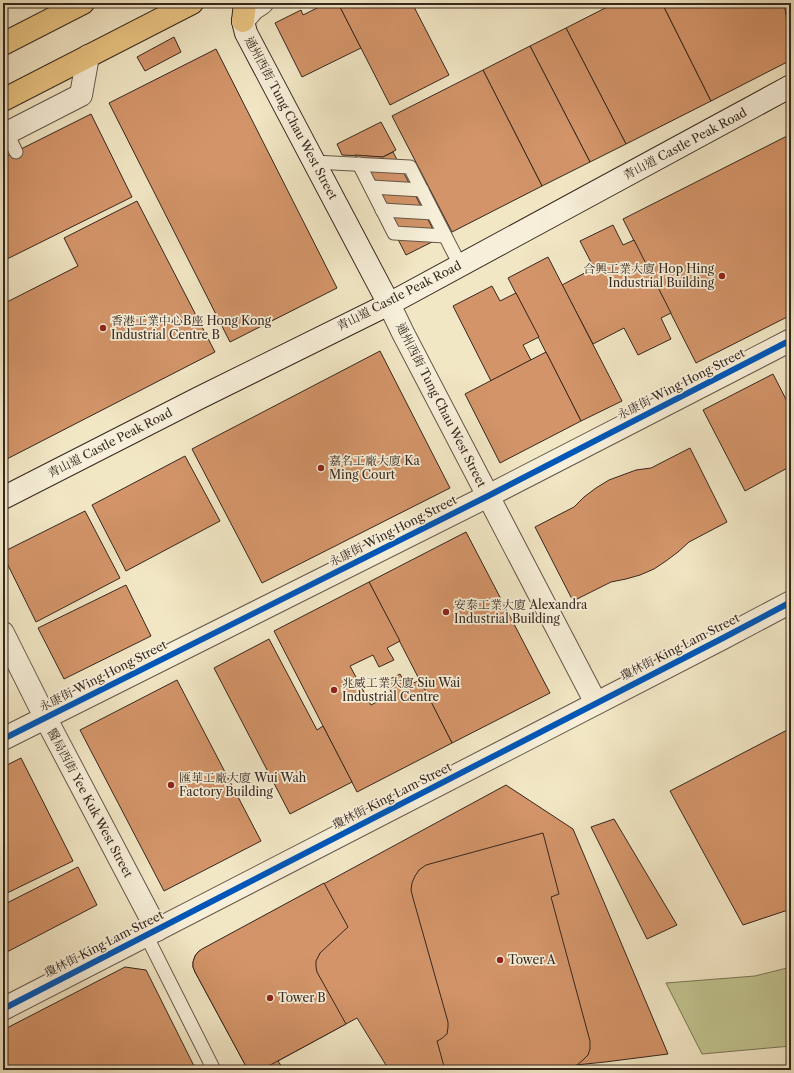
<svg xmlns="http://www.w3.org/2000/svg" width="794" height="1073" viewBox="0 0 794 1073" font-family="'Libre Caslon Text','Noto Serif TC',serif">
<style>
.green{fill:#c0c490;stroke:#7b7657}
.building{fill:#d39469;stroke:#36271e}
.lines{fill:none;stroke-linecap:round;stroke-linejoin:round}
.lane-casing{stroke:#655748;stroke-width:15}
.street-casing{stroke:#655748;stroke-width:24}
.secondary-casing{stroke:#36271e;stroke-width:24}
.primary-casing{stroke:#36271e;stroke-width:24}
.lane{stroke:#f7efd9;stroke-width:13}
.street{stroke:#f7efd9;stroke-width:22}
.secondary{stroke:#f7efd9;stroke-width:22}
.primary{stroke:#e9c482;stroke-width:22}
.cycleway-casing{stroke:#f7efd9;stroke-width:8}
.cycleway{stroke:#0057b8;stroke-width:6}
.poi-dot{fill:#8f2418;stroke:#f7efd9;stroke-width:1.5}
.labels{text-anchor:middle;stroke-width:3.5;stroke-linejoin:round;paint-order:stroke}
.street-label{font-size:12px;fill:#36271e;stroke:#f7efd9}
.poi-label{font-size:12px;fill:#36271e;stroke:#f7efd9;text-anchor:start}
</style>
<rect width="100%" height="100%" fill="#f2e7c5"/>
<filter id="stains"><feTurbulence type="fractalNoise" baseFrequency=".005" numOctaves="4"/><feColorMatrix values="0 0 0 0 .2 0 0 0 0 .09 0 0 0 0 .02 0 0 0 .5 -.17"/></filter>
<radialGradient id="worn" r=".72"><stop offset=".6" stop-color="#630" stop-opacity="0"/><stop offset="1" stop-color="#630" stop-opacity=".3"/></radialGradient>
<path class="green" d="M791 967V1046L702 1054 666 983 755 976Z"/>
<g class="building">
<path d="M327 3H338L361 48 302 77 275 23 301 10 303 15Z"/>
<path d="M338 3H412L449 75 390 105Z"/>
<path d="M615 3H662L711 101 626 144 566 28Z"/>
<path d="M662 3H784L791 46V60L711 101Z"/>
<path d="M566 28 626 144 590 162 530 46Z"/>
<path d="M174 37 181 52 145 71 137 57Z"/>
<path d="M530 46 590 162 542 186 483 70Z"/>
<path d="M216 49 337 288 230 342 109 103Z"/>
<path d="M483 70 542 186 452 232 392 116Z"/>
<path d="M91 114 132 197 3 261V158Z"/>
<path d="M381 122 396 150 383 157 342 155 337 144Z"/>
<path d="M791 134V315L696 363 623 219Z"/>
<path d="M393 152 438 239 406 255 355 155 383 157Z"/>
<path d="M137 201 215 352 3 461V304L78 266 64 238Z"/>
<path d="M613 225 623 245 634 240 671 313 661 318 671 339 638 355 624 328 593 344 562 285 594 268 580 241Z"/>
<path d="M548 257 622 401 581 421 508 278Z"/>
<path d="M492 286 500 301 516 293 539 337 523 345 531 360 491 381 453 306Z"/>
<path d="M380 351 450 488 262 583 192 449Z"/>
<path d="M546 352 581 421 500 463 465 394Z"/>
<path d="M773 374 791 409V466L745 491 703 410Z"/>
<path d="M690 448 727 522 689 542 678 552 666 561 654 569 640 575 626 579 611 582 573 601 535 527 574 507 584 497 596 488 609 480 636 470 651 468Z"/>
<path d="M185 456 220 521 126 571 92 505Z"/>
<path d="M85 511 120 578 36 622 3 555V552Z"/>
<path d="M466 532 550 693 452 743 369 582Z"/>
<path d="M369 582 400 641 387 648 394 660 379 667 373 655 350 666 371 705 392 694 386 681 400 674 407 686 420 680 452 743 357 792 274 631Z"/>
<path d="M126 585 151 636 64 679 38 628Z"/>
<path d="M269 639 317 730 323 726 352 782 290 814 214 668Z"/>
<path d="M177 680 261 841 164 891 80 730Z"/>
<path d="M791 728V909L743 925 670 791Z"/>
<path d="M21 758 73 861 3 895V767Z"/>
<path d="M506 785 573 829 668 1054 605 1062 528 1070H389L357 1018 278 1061 282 1067 276 1070H248L195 972 193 967V962L195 956 198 952Z"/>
<path d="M614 819 677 925 647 939 591 827Z"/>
<path d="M543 833 559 894 551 897 590 1041V1049L588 1055 583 1060 577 1065 560 1070H445L437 1041 441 1039 447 1034 448 1027V1022L413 898 411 890 412 883 415 876 419 870 426 865Z"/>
<path d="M78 867 97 905 3 954V905Z"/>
<path d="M324 883 348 927 320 953 316 961V967L317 972 346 1024 261 1070H248L195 972 193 967V962L195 956 198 952 202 949Z"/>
<path d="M125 967 146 970 196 1070H3V1030Z"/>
</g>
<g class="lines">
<g class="lane-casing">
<g id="lane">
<path d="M7 133 16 152"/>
<path d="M314 162 410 167 460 265"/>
<path d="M359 164 394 233 445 236"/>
<path d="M371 187 422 190"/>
<path d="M382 210 433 213"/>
<path d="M146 935 214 1070"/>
</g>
</g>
<g class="street-casing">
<g id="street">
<path d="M243 21 253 9 262 3"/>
<path d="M3 135 81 95 88 56"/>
<path d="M389 304 403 333 596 703"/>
<path d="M3 633 45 717 157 930"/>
<path d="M3 739 488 496 791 340"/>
<path d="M3 1009 723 638 791 602"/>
</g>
</g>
<g class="secondary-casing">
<g id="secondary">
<path d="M243 21 246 33 389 304"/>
<path d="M3 498 199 398 389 304 791 86"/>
</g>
</g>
<g class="primary-casing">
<g id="primary">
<path d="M243 21 245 3"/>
<path d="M3 44 83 3"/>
<path d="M3 100 192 3"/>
</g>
</g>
<use href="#lane" class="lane"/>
<use href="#street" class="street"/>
<use href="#secondary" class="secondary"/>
<use href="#primary" class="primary"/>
<g class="cycleway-casing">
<g id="cycleway">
<path d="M3 739 488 496 791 340"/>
<path d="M3 1009 723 638 791 602"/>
</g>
</g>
<use href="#cycleway" class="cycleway"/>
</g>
<g class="poi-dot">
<circle cx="722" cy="276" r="4"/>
<circle cx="103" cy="328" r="4"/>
<circle cx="321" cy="468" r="4"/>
<circle cx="446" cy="612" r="4"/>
<circle cx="334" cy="690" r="4"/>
<circle cx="171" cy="785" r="4"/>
<circle cx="500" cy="960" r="4"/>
<circle cx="270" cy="998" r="4"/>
</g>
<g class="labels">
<g class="street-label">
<text transform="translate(291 118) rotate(62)" y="4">通州西街 Tung Chau West Street</text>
<text transform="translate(685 144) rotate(-28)" y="4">青山道 Castle Peak Road</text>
<text transform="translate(399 296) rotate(-27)" y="4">青山道 Castle Peak Road</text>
<text transform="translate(681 384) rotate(-27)" y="4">永康街 Wing Hong Street</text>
<text transform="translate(441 405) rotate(63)" y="4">通州西街 Tung Chau West Street</text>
<text transform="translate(110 443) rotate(-27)" y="4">青山道 Castle Peak Road</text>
<text transform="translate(393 531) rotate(-27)" y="4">永康街 Wing Hong Street</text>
<text transform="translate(680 647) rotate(-27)" y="4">瓊林街 King Lam Street</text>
<text transform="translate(103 676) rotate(-27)" y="4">永康街 Wing Hong Street</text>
<text transform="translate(392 796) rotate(-27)" y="4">瓊林街 King Lam Street</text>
<text transform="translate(90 803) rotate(62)" y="4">醫局西街 Yee Kuk West Street</text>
<text transform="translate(104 944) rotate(-27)" y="4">瓊林街 King Lam Street</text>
</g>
<g class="poi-label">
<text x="714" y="273" text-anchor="end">合興工業大廈 Hop Hing<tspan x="714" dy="14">Industrial Building</tspan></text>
<text x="111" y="325">香港工業中心B座 Hong Kong<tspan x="111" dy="14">Industrial Centre B</tspan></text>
<text x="329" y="465">嘉名工廠大廈 Ka<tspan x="329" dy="14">Ming Court</tspan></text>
<text x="454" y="609">安泰工業大廈 Alexandra<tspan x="454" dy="14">Industrial Building</tspan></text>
<text x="342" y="687">兆威工業大廈 Siu Wai<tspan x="342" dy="14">Industrial Centre</tspan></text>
<text x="179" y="782">匯華工廠大廈 Wui Wah<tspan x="179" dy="14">Factory Building</tspan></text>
<text x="508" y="964">Tower A</text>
<text x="278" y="1002">Tower B</text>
</g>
</g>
<rect width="794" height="1073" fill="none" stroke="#f2e7c5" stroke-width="16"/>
<rect x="4" y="4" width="786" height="1065" fill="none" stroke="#36271e" stroke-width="2"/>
<rect x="8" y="8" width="778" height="1057" fill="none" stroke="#36271e"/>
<rect width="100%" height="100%" filter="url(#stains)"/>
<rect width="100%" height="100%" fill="url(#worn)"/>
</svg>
